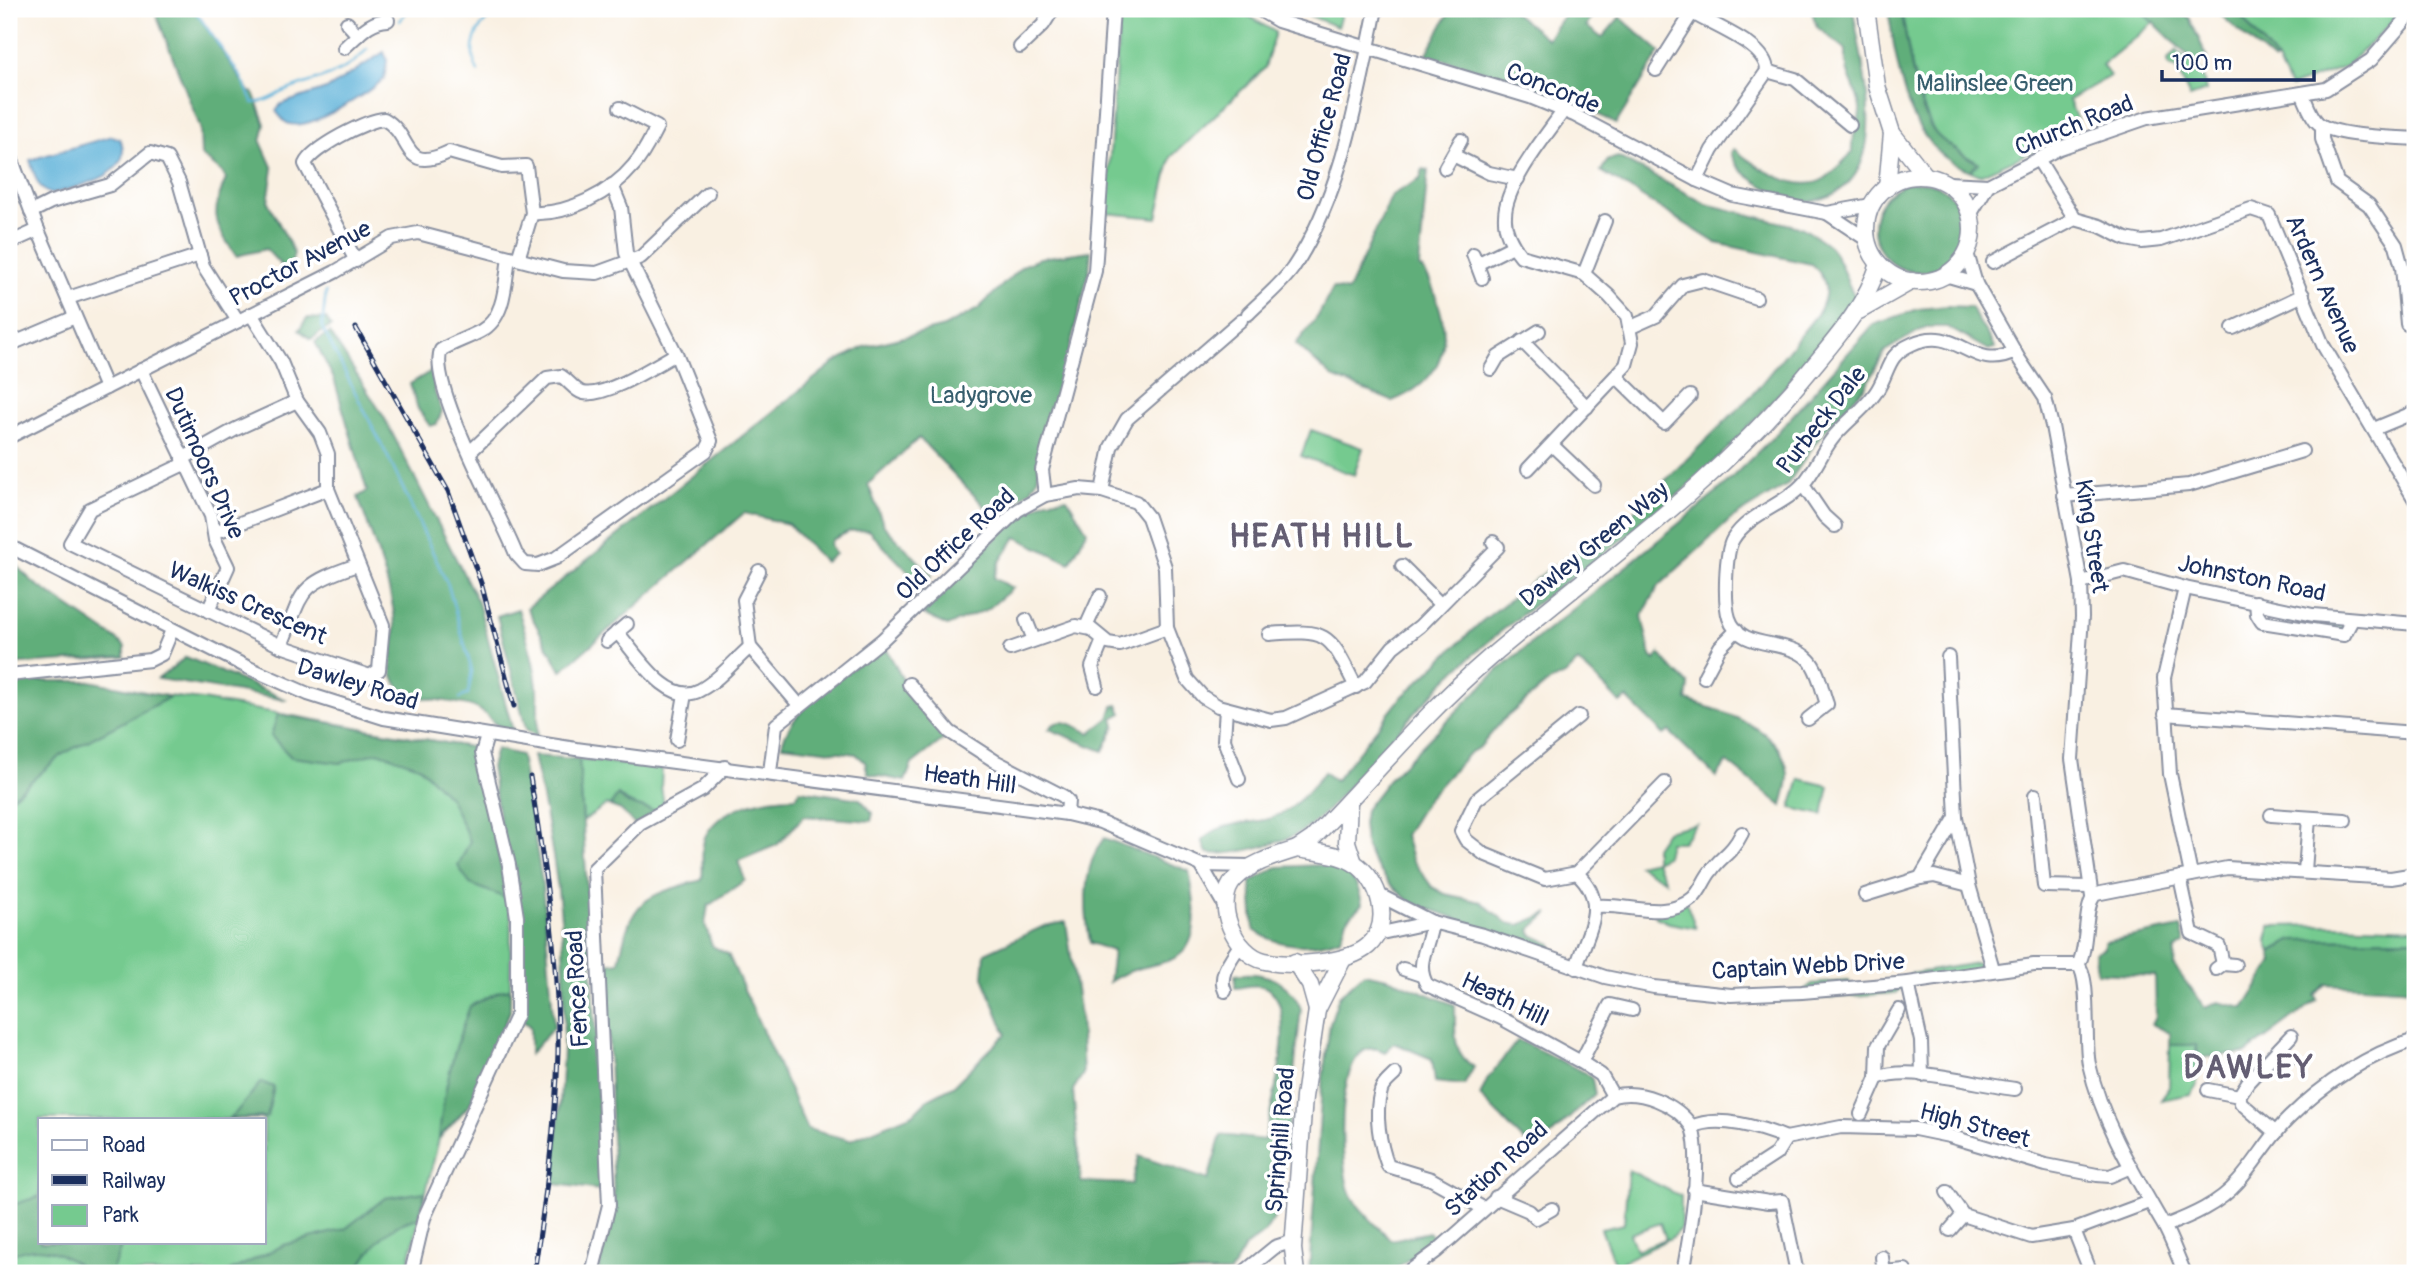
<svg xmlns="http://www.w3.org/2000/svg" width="2424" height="1282" viewBox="0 0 2424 1282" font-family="Pangolin,sans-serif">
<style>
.green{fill:#75ca8f;stroke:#487c76;stroke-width:2;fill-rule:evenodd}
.forest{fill:#60ae7a;stroke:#3e6e6c;stroke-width:2}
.water{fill:#5cb1d8;stroke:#3c709b;stroke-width:2}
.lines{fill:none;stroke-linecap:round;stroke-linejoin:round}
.stream{stroke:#5cb1d8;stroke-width:2.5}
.minor-casing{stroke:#8a90a0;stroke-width:16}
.major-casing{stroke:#8a90a0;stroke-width:19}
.minor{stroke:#fff;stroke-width:12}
.major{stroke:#fff;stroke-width:16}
.rail-casing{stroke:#1b2f5e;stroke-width:5}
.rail{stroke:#fff;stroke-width:2.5;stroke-dasharray:8;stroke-linecap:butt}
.labels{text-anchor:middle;stroke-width:7;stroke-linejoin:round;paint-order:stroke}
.park-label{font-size:24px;fill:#365e6d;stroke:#fff}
.street-label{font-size:24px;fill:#1b2f5e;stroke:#fff}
.district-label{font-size:32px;font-weight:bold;letter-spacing:2px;fill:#645e73;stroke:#fff}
</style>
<rect width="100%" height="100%" fill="#fff"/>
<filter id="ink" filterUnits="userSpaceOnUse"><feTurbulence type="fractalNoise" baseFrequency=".0143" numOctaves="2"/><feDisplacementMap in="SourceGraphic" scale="14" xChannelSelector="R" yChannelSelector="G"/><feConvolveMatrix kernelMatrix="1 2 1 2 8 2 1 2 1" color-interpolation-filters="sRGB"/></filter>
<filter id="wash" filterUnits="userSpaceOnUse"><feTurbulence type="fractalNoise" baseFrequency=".00686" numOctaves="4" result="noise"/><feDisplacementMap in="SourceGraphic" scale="28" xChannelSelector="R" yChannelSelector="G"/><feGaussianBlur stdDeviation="1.57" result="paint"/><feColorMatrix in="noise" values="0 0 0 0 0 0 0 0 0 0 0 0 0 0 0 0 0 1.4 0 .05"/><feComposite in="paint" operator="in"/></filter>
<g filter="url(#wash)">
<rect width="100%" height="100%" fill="#f9f0e2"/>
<g class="green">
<path d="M1120 9H1237L1275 32 1265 68 1171 157 1157 218 1106 213Z"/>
<path d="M1302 9H1343L1337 27 1301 12Z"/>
<path d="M1901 9H2139L2153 23 2102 65 2110 76 2069 100 2081 130 1980 175C1922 155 1911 62 1901 9Z"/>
<path d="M2235 9H2406L2345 67 2290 87 2277 61Z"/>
<path d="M2176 51 2202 72 2206 91 2190 97 2177 69 2169 66 2168 60Z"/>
<path d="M1311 430 1363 448 1354 475 1301 456Z"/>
<path d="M2264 608 2322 622 2343 623 2346 628 2340 632 2337 627 2317 628 2313 623 2262 616 2261 610Z"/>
<path d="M117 690 202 700 476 748 511 917 510 1011 470 1104 439 1139 406 1273H9V693ZM40 1119H264V1242H40Z"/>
<path d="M579 759 662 769 661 787 664 805 655 811C641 808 629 805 618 795L610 806 606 805 583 821Z"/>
<path d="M1800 779 1829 786 1823 815 1791 808Z"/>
<path d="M1696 824 1682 842H1669L1666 856 1655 861 1665 881 1638 865 1655 861V847L1666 831Z"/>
<path d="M1686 902 1696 928 1669 923 1656 917 1655 911Z"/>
<path d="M2337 925 2415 928V939L2293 940 2271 952 2267 941 2270 926Z"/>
<path d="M1977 963 1993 969 1908 983 1895 993 1779 1001 1778 993 1802 992 1812 984 1849 981 1850 988 1907 983 1911 974Z"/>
<path d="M2170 1045H2196L2197 1085 2190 1094 2161 1100 2169 1087Z"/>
<path d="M1628 1170 1681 1196V1228L1671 1238 1615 1265 1601 1229 1624 1224ZM1660 1223 1666 1239 1636 1250 1630 1234Z"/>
</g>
<g class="forest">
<path d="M154 9H194L250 93 253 92 265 124 261 142 273 169 268 202 294 253 289 274 266 249 236 256C215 224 209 215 226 179L222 172 201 155 200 127Z"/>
<path d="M1451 9H1510L1547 39 1568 9H1596L1586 26 1602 38 1620 17 1660 52 1616 124C1556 90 1492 73 1426 55Z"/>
<path d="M1811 9H1853C1862 71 1900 190 1807 202 1783 197 1737 179 1731 152L1734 149C1755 166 1797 195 1824 179 1834 173 1843 161 1852 153 1850 135 1861 123 1860 109 1858 86 1844 79 1846 50L1817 27Z"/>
<path d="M1888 9H1901C1907 40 1916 113 1937 135 1949 147 1964 155 1978 163L1971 171C1905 150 1898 68 1888 9Z"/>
<path d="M2140 9H2169L2189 17 2207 57 2195 63Z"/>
<path d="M2214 9H2235L2277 61 2274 62Z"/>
<path d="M1618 157 1706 204 1803 228C1812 234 1823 240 1830 247 1843 261 1844 282 1856 297L1854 304C1797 375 1736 447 1666 505 1606 554 1540 597 1481 648 1438 684 1401 728 1363 770 1344 790 1328 814 1304 830 1284 843 1231 857 1207 853L1202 841C1219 822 1240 825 1264 820 1289 815 1309 792 1324 772L1335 781 1401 698 1481 622 1548 570 1625 520 1753 394 1819 312C1829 293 1828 278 1811 264L1716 243 1601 171 1608 160Z"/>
<path d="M1423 169 1428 170 1419 267C1430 275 1432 287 1437 300 1454 347 1439 383 1392 401L1332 377 1296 344 1318 316 1333 288 1348 291 1392 195 1420 179Z"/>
<circle cx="1919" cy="227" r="45"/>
<path d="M1091 251 1089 272 1037 479 1031 490 994 516 919 438 868 484 884 526 932 575 922 586 868 530 850 531 832 540 830 545 835 554 825 562 788 524 744 513 561 671 527 608 835 362 864 347 944 327 978 309 1022 266 1040 258Z"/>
<path d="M1947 306 1970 307 1995 348 1988 350 1947 327H1926L1885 351 1866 386 1824 431 1787 485 1730 520 1659 586 1642 616 1651 656 1655 660 1660 653C1667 667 1679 673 1689 685L1687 700C1722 713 1783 726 1788 774 1789 783 1784 796 1782 806L1727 762 1716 777 1669 731 1664 735 1627 698 1620 703C1606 687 1593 676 1578 662L1565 675 1547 683 1502 721 1480 747 1469 753 1427 799 1405 835 1412 859 1432 887 1445 894 1481 902 1507 923 1519 925 1549 913 1530 930 1532 935 1552 944 1551 952 1410 902 1389 883 1372 860 1365 843 1363 824 1365 810 1388 780 1497 671 1714 495 1777 433 1873 325 1918 309Z"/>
<path d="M307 318 326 319 331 326 311 339 299 330Z"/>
<path d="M330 333 384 417 478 602 513 731C488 725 495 719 478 709 459 698 411 704 397 684 385 666 396 645 395 626 394 589 370 533 358 497L367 491 334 379 315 342Z"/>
<path d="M433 370 435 393 442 411 437 424 430 426 418 409 410 384Z"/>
<path d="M1067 498 1087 531 1070 563 1016 537 999 563 994 578 1013 588 988 609 947 626 917 611 1023 514 1047 500Z"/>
<path d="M9 559 34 583 115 638 125 647V657L9 665 16 640 9 633Z"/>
<path d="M518 609C534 659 541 684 537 737L526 729 497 616Z"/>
<path d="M884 644 905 684 945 738 912 764 905 781 868 774 865 762 856 754 782 745C789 708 854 668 884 644Z"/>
<path d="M186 657 287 700 158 679Z"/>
<path d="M9 681H90L170 697 63 754 9 800Z"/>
<path d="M1118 705 1122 713 1113 718 1115 726 1103 751 1049 729C1060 714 1076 727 1090 733L1109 718 1113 706Z"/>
<path d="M278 714 476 748 508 899 470 884 458 866 470 841 450 798 419 766 378 752 340 763 291 757 271 736Z"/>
<path d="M496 749 521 755 542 882 554 1027 530 1054V1027L521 1019 523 968 491 767Z"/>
<path d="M533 756 579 759 597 1054 601 1190 554 1184C560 1104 567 1025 563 945 560 882 547 817 533 756Z"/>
<path d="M800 790 860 799 873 813 871 821 804 816 777 845 738 861 745 880 708 906 705 924 712 946 728 954 807 1129 850 1140 913 1114 928 1099 953 1086 1006 1034 983 977 985 953 1044 926 1066 922 1080 1016 1083 1074 1073 1090 1081 1182 1132 1184 1139 1156 1208 1180 1221 1135 1264 1140C1270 1110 1301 1006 1267 988 1257 983 1245 987 1235 988V975C1264 970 1290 981 1301 1009L1279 1211 1265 1232 1245 1247 1230 1273H598L614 1203 608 1020 603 964 619 962C631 899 643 896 702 880 704 867 700 848 705 837 719 806 767 797 796 797Z"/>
<path d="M618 795 627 803 655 811 635 825 621 810 610 806Z"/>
<path d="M1104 838 1189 871C1194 898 1205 948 1170 960 1148 968 1128 968 1109 982L1113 951 1090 943C1084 909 1082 866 1104 838Z"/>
<path d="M1319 865C1348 871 1356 873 1362 904L1347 920 1341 938C1313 949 1278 948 1254 930L1251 882 1277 867Z"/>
<path d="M2181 927 2185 943 2175 950 2174 966 2205 1008 2218 1002 2244 1008 2273 962 2271 952 2293 940 2415 939V989L2326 984 2315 995 2317 1000 2246 1053 2199 1058 2196 1045H2170V1033L2152 1024 2156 1016 2155 976 2097 973 2095 952 2104 948V942Z"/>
<path d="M1364 973 1388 978 1455 1005C1456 1030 1450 1052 1474 1067L1464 1085 1435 1082 1432 1059 1394 1043 1385 1052C1333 1024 1338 1169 1351 1195 1359 1211 1379 1227 1391 1240L1429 1232 1436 1240 1389 1273H1309L1322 1085 1330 1023 1339 996Z"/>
<path d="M510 989V1011L470 1104 439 1138C443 1092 453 1050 470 1006L500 991Z"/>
<path d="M1518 1040 1586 1073 1592 1079 1595 1094 1534 1151 1480 1096 1488 1078Z"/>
<path d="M261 1082 274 1087 267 1117 227 1119 234 1115Z"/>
<path d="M425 1192 419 1218C386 1224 373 1247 355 1273H226L284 1245 345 1229 385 1198Z"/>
<path d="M40 1196V1242H123L111 1273H88C63 1252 40 1241 9 1256V1206Z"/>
</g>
<g class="water">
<path d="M384 52 387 60 384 79C367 93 308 133 287 123 283 121 279 115 276 111L281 104 329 88Z"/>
<path d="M112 136 120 139C137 176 77 186 52 194 37 191 34 173 30 160Z"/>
</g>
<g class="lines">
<g class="stream">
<path d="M194 9 241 77 253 103C269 101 270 98 283 92 315 78 344 77 367 49"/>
<path d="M400 21 408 9"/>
<path d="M478 72C466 48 476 24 499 10"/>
<path d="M326 292 322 327 392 465 448 585 472 671 468 694 460 698"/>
</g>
</g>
</g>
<g filter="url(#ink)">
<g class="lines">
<g class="minor-casing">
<g id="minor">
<path d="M1258 9 1278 21 1530 97 1574 115 1697 180 1732 195 1827 213 1871 205"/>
<path d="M1686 9C1707 24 1767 43 1767 71L1712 150 1697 180"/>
<path d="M347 23 358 35"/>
<path d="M1020 47 1043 25 1053 9"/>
<path d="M344 48C359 35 368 21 388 20"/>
<path d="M1656 70 1692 13"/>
<path d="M1767 71 1795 79 1850 125"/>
<path d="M2303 95C2307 104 2311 117 2318 123 2335 137 2393 137 2415 139"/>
<path d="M2322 126V139L2337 182 2369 205 2396 245 2402 267 2407 324"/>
<path d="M9 152 38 230 106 388"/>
<path d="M1453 155 1489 173 1518 179"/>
<path d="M2038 159 2075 219 2100 226 2126 239 2142 242 2161 240 2251 209 2269 215 2323 345 2415 500"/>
<path d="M1445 168 1461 140"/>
<path d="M1948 183 1988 185 2060 148 2147 118 2326 89 2371 60 2415 9"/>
<path d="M31 212 51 202 110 185 150 153 167 158 179 182 203 266 238 321"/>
<path d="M532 213C568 215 611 193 634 165 644 154 650 140 657 127L620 108"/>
<path d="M1827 213 1866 239"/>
<path d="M1970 215 1988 185"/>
<path d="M9 243 38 230"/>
<path d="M1967 253 1976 284 2019 359 2045 398 2052 426 2081 582 2082 617 2072 759 2092 897"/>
<path d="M1473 254 1482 278"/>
<path d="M509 257C505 282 506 317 481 331 468 338 454 342 441 350 427 384 501 515 516 554L525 564 538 565 556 558 706 451 711 441 676 354 626 253 621 207 612 185"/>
<path d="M356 261 305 164C312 148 366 120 384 119 414 136 401 175 449 152L502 167 526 166 532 213 518 259"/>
<path d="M1993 262 2075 219"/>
<path d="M1477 264 1513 246"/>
<path d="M1584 274 1605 221"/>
<path d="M1945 275 1976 284"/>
<path d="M68 298 200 255"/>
<path d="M1248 314C1262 300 1281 285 1293 268 1342 195 1358 95 1376 9"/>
<path d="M1629 328 1656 316 1683 285 1703 280 1756 298"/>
<path d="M2233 328 2303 295"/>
<path d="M1522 341 1587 407"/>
<path d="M9 345 75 317"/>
<path d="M1491 369 1498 357 1539 331"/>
<path d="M141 370 211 516 215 540 228 567 208 611"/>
<path d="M1616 376 1664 423 1690 396"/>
<path d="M2374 429 2415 412"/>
<path d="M9 437 335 272 392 238 418 233 563 271 597 273 641 257 708 193"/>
<path d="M1552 445 1594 485"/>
<path d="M470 452 547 378 561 376C569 381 575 391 583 393 605 398 656 365 676 354"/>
<path d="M182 459 236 429 297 401"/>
<path d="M184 464 90 509 70 543 281 646 370 676 379 670 383 625 328 489V454L320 433 297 401 281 362 251 314"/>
<path d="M1528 469 1626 365 1632 343 1627 316 1609 296 1584 274 1521 256C1512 245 1504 231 1505 216 1505 185 1546 136 1564 110"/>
<path d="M1803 485 1824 516 1835 526"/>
<path d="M1102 491 1111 447 1127 419 1241 320"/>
<path d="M1045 495 1042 470 1095 271 1113 9"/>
<path d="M2064 496 2189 485 2302 451"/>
<path d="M214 529 222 530 328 489"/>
<path d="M9 546 249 668 308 694 384 718 576 749 1067 814 1100 822 1201 865 1251 866"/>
<path d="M1402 566 1440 604"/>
<path d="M759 571 744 600 750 647 799 705"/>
<path d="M2081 582 2124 571 2185 588 2313 615 2415 624"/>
<path d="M2185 588 2164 678 2170 774 2191 875"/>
<path d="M2256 602 2257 614 2262 622 2344 635 2352 620"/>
<path d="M1026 620 1034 640"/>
<path d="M1086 627 1100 596"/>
<path d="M617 632C636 653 668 708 700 690 719 680 734 661 750 647"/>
<path d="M1269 634C1331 629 1329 634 1356 687"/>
<path d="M607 641 627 624"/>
<path d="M281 646C304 591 295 586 357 565"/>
<path d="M1010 649 1076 626 1091 629 1108 643 1120 645 1167 628"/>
<path d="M9 675 150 660 162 654 172 630"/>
<path d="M1704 677 1720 647 1737 630"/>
<path d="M909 684 950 732 995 761 1063 796 1068 801 1067 814"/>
<path d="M1097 686 1092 667 1103 640"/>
<path d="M1226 708 1224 740 1239 779"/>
<path d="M2165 714 2415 733"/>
<path d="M1579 716 1476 800 1461 831 1466 840 1484 854 1545 879 1577 873 1665 783"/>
<path d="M1808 719 1827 704C1822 691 1819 670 1809 660 1788 637 1740 652 1729 618 1724 603 1725 552 1733 539 1749 513 1785 505 1803 484 1815 471 1821 453 1832 439 1846 421 1867 408 1878 389 1890 369 1887 355 1912 344 1958 323 1971 374 2015 352"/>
<path d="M677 740 685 694"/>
<path d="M770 772 776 725 882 640 1018 510 1045 495 1079 489 1102 491 1136 502 1148 517 1165 567 1167 628 1187 679 1203 697 1218 706 1271 720 1286 718 1365 682 1393 647 1420 626 1498 547 1493 542"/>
<path d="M2035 795 2044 886 2089 887"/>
<path d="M2271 815 2345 820"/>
<path d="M1956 817 1969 885 1993 969"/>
<path d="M1201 865 1227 910"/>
<path d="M2305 871 2309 818"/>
<path d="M2180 877 2192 933 2219 946 2223 964"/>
<path d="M1920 878 1934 876 1969 885"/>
<path d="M1379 895 1432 922 1483 935 1605 977 1654 987 1731 995 1802 992 1908 983 2034 965H2078C2091 977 2084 1043 2089 1064 2102 1122 2134 1174 2163 1224 2172 1239 2177 1257 2185 1273"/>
<path d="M1865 895 1920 878 1956 817 1948 657"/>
<path d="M1597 906C1628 903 1665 922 1693 898 1701 891 1704 879 1711 871 1722 855 1731 855 1742 833"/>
<path d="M1432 922C1430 945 1414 963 1427 985L1501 1018 1581 1062 1601 1075 1613 1096"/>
<path d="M1377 934 1432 922"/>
<path d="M2078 965C2089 947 2083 904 2096 894L2227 868 2391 878 2415 874"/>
<path d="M1576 968C1587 931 1610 904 1577 873"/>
<path d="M1403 969 1421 975"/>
<path d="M2216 969 2223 964 2235 965"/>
<path d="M1908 983 1921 1041 1922 1075"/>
<path d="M1225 991C1217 975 1232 958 1240 945"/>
<path d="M2280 1048 2289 1058"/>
<path d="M1581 1062 1610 1005 1632 1010"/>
<path d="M1395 1074C1390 1079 1382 1085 1381 1091 1374 1114 1380 1145 1388 1166L1431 1179 1483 1208"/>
<path d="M1877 1078C1910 1064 1978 1085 2015 1089"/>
<path d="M2208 1090 2239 1096"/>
<path d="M1861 1114 1877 1078 1878 1046 1899 1010"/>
<path d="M2276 1133 2241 1103 2239 1096 2248 1082 2291 1036"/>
<path d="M1786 1138 1841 1127 1915 1129 1949 1136 2046 1165 2097 1175 2110 1176 2131 1167"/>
<path d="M1739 1178 1776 1154 1786 1138"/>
<path d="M1694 1190 1769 1202 1782 1201 1797 1273"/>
<path d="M1947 1192 1963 1215 2031 1237 2074 1230 2149 1202"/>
<path d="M1496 1197 1529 1211 1536 1218 1552 1209"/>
<path d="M2165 1226C2191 1216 2219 1204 2238 1182 2256 1162 2269 1138 2288 1119 2323 1084 2368 1054 2415 1040"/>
<path d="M1950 1230 1963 1215"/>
<path d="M2074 1230 2091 1273"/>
<path d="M1882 1257 1884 1273"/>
<path d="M1884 1272 1905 1270"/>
<path d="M411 1273 424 1218 517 1014V917L509 865 482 753 487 736"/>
<path d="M592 1273 609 1205 594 869 640 824 702 790 725 767"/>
<path d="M1243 1273 1275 1247 1294 1241"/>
<path d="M1407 1273 1437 1251 1613 1096C1640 1089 1676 1103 1692 1127 1717 1114 1762 1128 1786 1138"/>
<path d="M1683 1273C1690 1236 1703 1162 1692 1127"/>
</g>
</g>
<g class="major-casing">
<g id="major">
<path d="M1866 9 1877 86 1892 133 1887 188"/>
<path d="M1892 133 1925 175"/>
<circle cx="1919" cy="229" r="53"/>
<path d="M1859 311 1912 281"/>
<path d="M1349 802 1347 842 1354 863"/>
<path d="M1297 849 1312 839C1371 779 1425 713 1489 658 1601 563 1717 484 1811 369 1839 335 1865 306 1879 264"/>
<path d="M1297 849C1315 852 1338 853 1354 863 1380 879 1393 924 1368 946 1347 964 1291 967 1265 961 1235 955 1212 902 1235 879 1252 862 1276 856 1297 849Z"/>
<path d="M1295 962 1310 985 1317 1010"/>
<path d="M1296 1273 1293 1249 1304 1097 1317 1010 1343 959"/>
</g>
</g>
<use href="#minor" class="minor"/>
<use href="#major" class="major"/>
<g class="rail-casing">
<g id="rail">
<path d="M356 328 448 491 481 583 514 706"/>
<path d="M530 777C545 868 559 960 558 1052 556 1126 545 1200 534 1273"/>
</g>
</g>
<use href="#rail" class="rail"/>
</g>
</g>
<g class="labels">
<g class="park-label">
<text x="1995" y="91">Malinslee Green</text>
<text x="981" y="403">Ladygrove</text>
</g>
<g class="street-label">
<text transform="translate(1553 88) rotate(22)" y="8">Concorde</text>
<text transform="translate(2074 125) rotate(-22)" y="8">Church Road</text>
<text transform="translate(1324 127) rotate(-75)" y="8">Old Office Road</text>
<text transform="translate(300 263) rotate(-28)" y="8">Proctor Avenue</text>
<text transform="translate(2323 284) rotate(66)" y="8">Ardern Avenue</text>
<text transform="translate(1821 420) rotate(-52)" y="8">Purbeck Dale</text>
<text transform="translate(205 463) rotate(66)" y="8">Dutimoors Drive</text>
<text transform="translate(2092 536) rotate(81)" y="8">King Street</text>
<text transform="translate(955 544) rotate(-43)" y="8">Old Office Road</text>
<text transform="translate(1594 544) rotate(-39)" y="8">Dawley Green Way</text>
<text transform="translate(2252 578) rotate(12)" y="8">Johnston Road</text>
<text transform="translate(248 603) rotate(24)" y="8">Walkiss Crescent</text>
<text transform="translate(358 684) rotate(17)" y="8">Dawley Road</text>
<text transform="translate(970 779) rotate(8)" y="8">Heath Hill</text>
<text transform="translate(1808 966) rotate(-3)" y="8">Captain Webb Drive</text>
<text transform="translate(577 989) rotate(-93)" y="8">Fence Road</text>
<text transform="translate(1505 999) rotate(26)" y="8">Heath Hill</text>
<text transform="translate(1975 1125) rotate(15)" y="8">High Street</text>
<text transform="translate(1280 1140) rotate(-85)" y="8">Springhill Road</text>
<text transform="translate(1496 1169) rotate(-42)" y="8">Station Road</text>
</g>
<g class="district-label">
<text x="1322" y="547">HEATH HILL</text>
<text x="2249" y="1078">DAWLEY</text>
</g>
</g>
<rect width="2424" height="1282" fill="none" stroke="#fff" stroke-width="35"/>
<rect x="38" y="1118" width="228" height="126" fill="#ffffff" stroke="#a4acbf" stroke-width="2"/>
<rect x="52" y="1140" width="35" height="10" fill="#ffffff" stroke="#a4acbf" stroke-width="2"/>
<text x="102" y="1152" font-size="21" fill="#1b2f5e">Road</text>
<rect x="52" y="1175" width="35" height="10" fill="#1b2f5e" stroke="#a4acbf" stroke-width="2"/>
<text x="102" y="1188" font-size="21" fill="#1b2f5e">Railway</text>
<rect x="52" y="1205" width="35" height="21" fill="#75ca8f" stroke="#a4acbf" stroke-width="2"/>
<text x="102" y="1222" font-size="21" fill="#1b2f5e">Park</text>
<path d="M2162 70v10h152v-10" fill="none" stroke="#1b2f5e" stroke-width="3.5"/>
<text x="2172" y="70" font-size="21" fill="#1b2f5e" stroke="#ffffff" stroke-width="5" paint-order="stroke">100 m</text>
</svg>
